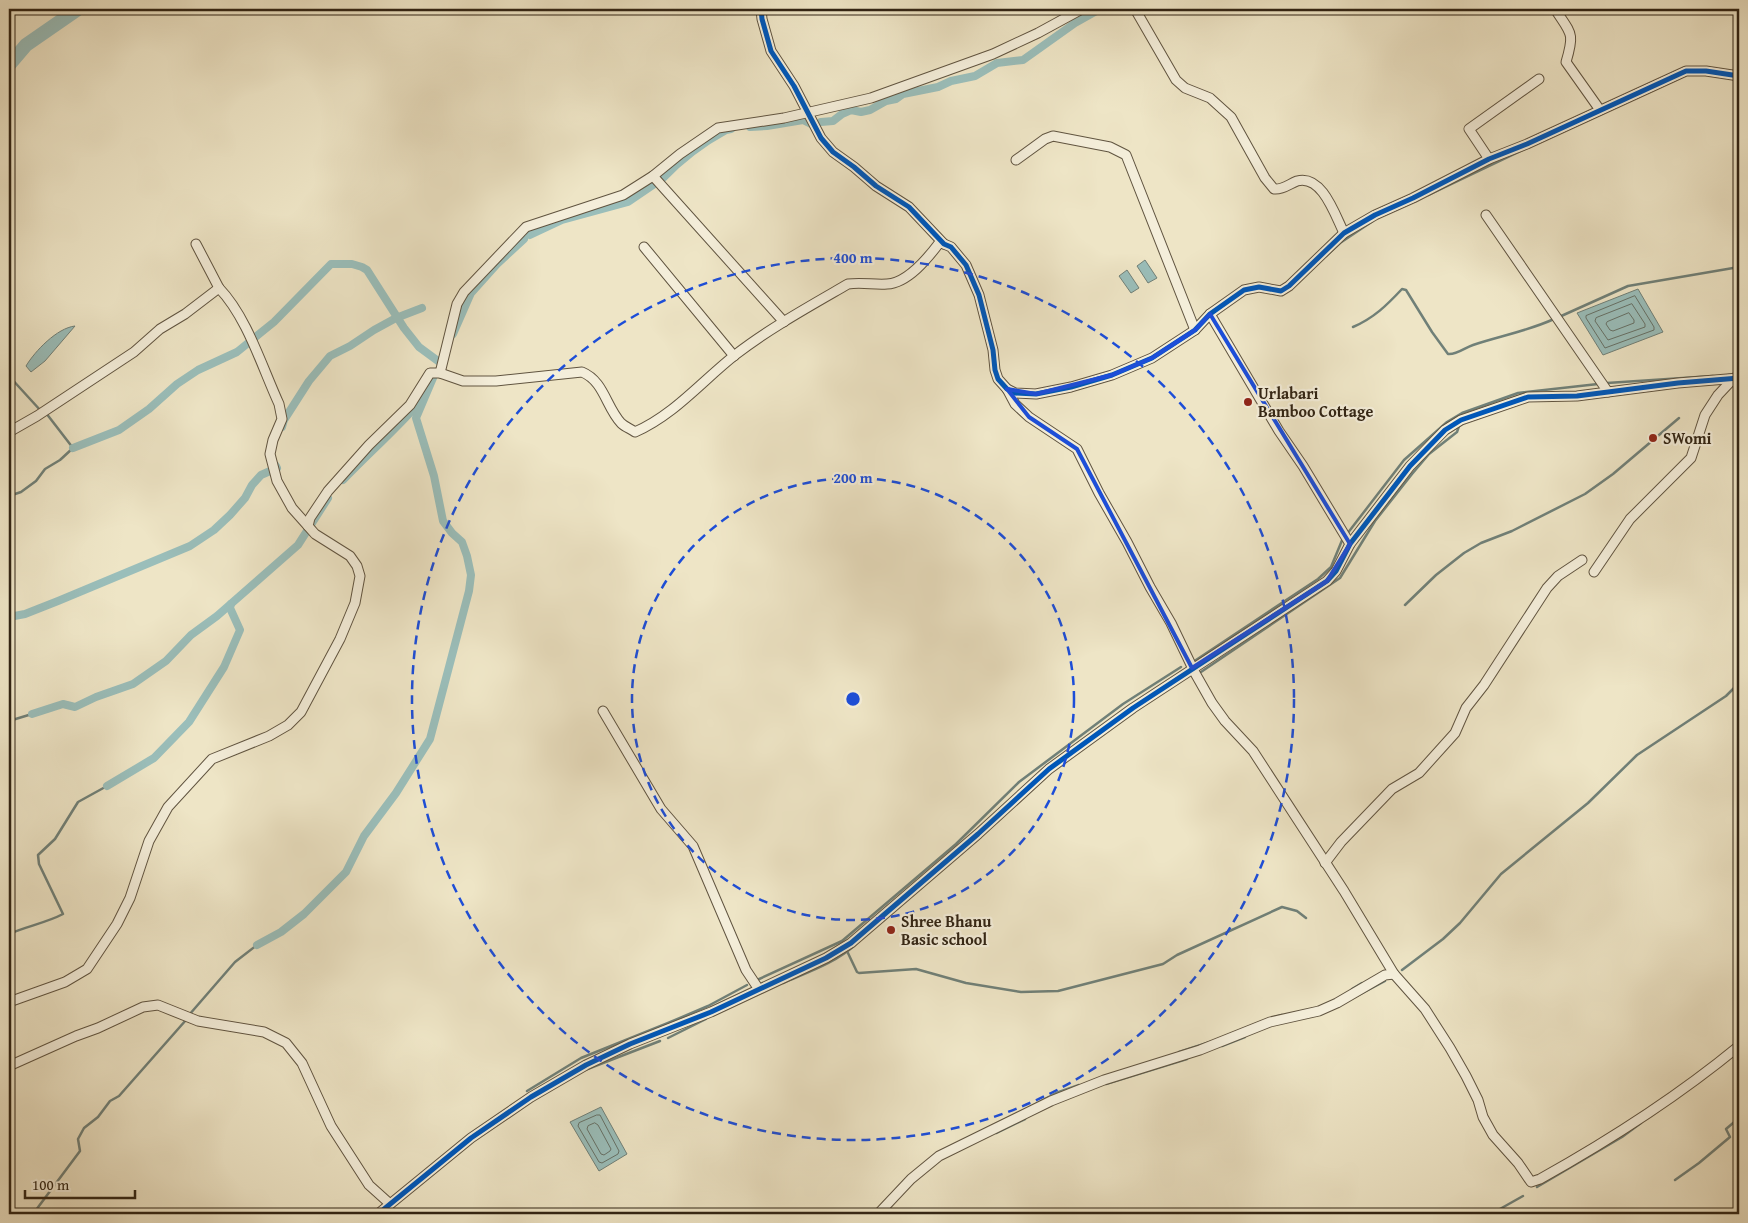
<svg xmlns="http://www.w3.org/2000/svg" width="1748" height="1223" viewBox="0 0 1748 1223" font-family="'Gentium Book Plus',serif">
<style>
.water{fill:#9abeba;stroke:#708078}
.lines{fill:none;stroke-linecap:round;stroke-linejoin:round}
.shore{stroke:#667167;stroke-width:1}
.stream{stroke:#708078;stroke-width:2.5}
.canal{stroke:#9abeba;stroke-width:8}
.river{stroke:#9abeba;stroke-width:14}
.street-casing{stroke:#605440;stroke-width:11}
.street{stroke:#f4eeda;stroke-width:9}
.cycleway-casing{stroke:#f4eeda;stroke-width:8}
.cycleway{stroke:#0057b8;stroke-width:5}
.marked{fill:none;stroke:#1d4ed8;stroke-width:4;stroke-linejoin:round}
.ring{fill:none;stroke:#1d4ed8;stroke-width:2.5;stroke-dasharray:9 6}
.poi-dot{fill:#8f2418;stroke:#f4eeda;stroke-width:2}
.labels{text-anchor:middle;stroke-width:4.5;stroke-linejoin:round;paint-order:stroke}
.poi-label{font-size:16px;font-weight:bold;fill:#312414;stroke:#f4eeda;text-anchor:start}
.centre{fill:#1d4ed8;stroke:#f4eeda;stroke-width:2.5}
.ring-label{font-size:15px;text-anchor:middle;font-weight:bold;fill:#1d4ed8;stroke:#f4eeda;stroke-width:4.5;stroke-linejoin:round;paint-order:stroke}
</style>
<rect width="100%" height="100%" fill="#eee5c6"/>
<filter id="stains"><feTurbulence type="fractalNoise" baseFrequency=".004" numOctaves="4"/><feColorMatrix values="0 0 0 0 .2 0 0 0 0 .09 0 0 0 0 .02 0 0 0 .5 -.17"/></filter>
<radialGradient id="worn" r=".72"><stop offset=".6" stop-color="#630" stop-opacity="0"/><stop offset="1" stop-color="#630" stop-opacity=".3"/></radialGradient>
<g class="water">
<path d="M1145 260 1157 278 1148 283 1137 266Z"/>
<path d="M1127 270 1139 288 1131 293 1119 276Z"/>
<path d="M1638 289 1663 332 1603 355 1577 313Z"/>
<path d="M75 326 45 361 31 372 26 366C35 351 57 328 75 326Z"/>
<path d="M601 1107 627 1154 599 1171 570 1122Z"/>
</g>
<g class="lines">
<g class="shore">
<path d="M1635 296 1654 327V330L1605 348 1586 318V316Z"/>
<path d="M1632 304 1645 324V327L1608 340 1595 321 1596 318Z"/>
<path d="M1629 313 1634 320V323L1613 331 1610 330 1606 324 1607 322Z"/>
<path d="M597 1115H600L619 1151 618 1154 602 1163 599 1162 578 1126 579 1123Z"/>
<path d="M595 1123 598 1125 611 1149 610 1151 604 1155 601 1154 587 1129 588 1126Z"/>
</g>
<g class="stream">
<path d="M1428 195 1527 148"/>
<path d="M1326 256 1340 243 1373 221"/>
<path d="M1559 317 1628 286 1739 267"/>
<path d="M1353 327C1374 318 1387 305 1402 289L1406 290 1432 332 1448 354C1457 355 1464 348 1473 345 1500 336 1528 331 1554 319"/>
<path d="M1728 375 1739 373"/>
<path d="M9 376 41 411"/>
<path d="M1607 383 1713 376"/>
<path d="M9 496 21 492 36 481 45 469 60 460 73 448 46 413"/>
<path d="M1347 534 1404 460 1447 422 1462 413 1518 393 1598 384"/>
<path d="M1405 605 1436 575 1464 553 1481 543 1512 531 1585 494 1613 474 1679 418"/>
<path d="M1193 662 1318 579 1331 567 1343 538"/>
<path d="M1198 674 1340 578 1375 521 1412 474 1429 454 1457 432 1459 426"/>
<path d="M9 721 32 714"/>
<path d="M9 934C27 926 46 923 63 914L39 864 38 855 55 839 78 802 107 786"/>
<path d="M847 951 857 972 859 973 916 969 966 983 1021 992 1058 991 1163 964 1177 955 1282 907 1297 911 1306 918"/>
<path d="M1402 970 1443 939 1460 923 1501 874 1588 803 1637 755 1726 696 1739 683"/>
<path d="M757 980 842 941 956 844 1019 782 1123 704 1181 667"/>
<path d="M783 983C808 972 835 963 855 945"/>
<path d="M1352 989 1362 983"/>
<path d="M1353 998 1385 981"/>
<path d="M189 1015 235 962 257 945"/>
<path d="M1271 1018 1282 1015"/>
<path d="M668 1038 706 1019"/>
<path d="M1222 1046 1245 1037"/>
<path d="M1179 1052 1210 1042"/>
<path d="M585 1070 660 1041"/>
<path d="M1106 1084 1187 1059"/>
<path d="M527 1091 581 1058 668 1023 708 1006 747 985"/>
<path d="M1032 1106 1056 1093 1079 1085"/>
<path d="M996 1133 1025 1119"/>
<path d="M1675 1180 1699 1163 1730 1137 1726 1129 1739 1118"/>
<path d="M1537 1187 1622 1137 1641 1123"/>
<path d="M33 1214 80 1151 78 1139 84 1128 98 1117 110 1101 119 1096 186 1020"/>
<path d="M1491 1214 1523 1196"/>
</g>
<g class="canal">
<path d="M821 122 833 121 842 114 851 110 861 112 870 110 886 101 896 99 903 94 938 87 951 81 975 76 997 63 1023 60 1075 23 1100 9"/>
<path d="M750 127 767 126 803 120 811 124"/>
<path d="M662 179C681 159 702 143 726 130L731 129"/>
<path d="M530 235 562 220 628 202 653 185"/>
<path d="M453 334 471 293 497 264 524 239"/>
<path d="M282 427 284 420 309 381 330 356 350 346 374 330 396 318 422 308"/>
<path d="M73 448 119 430 149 409 177 384 198 370 237 352 274 322 331 264H352L362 267 367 270 404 328 419 347 438 361"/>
<path d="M343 480C368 454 395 430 419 403"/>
<path d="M9 617 25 614 58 601 190 546 214 530 230 515 245 498 252 485 261 475 277 468 276 466"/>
<path d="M32 714 63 704 75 707 96 697 133 684 166 661 191 635 217 616 298 545 328 498"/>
<path d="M107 786 154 758 189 722 224 667 240 630 230 608 231 604"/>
<path d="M257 945 281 932 304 914 346 872 364 836 396 793 430 739 469 591 471 575 467 556 462 542 452 533 443 521 434 476 416 418 433 378"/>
</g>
<path class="river" d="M9 65 26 45 78 9"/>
<g class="street-casing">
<g id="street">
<path d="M761 9 762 19 771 51 794 86 821 138 833 152 854 167 876 186 909 207 944 244 951 247 966 265 979 295 993 350 995 370 998 379 1007 389 1015 393 1036 394 1071 387 1112 375 1152 358 1195 330 1210 314 1244 290 1259 287 1281 291 1289 286 1344 233 1375 215 1413 198 1489 159 1527 144 1686 71H1706L1739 76"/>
<path d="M1135 9 1176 80 1185 88 1210 98 1231 117 1265 178 1274 189C1283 190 1289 184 1297 181 1322 174 1335 215 1344 233"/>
<path d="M1555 9C1571 34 1575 32 1566 62L1600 110"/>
<path d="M1489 159 1469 129 1539 79"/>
<path d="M1016 160 1045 139 1053 136 1110 147 1126 155 1195 330"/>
<path d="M653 176 784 322"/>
<path d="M1486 215 1608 392"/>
<path d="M196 244 219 288"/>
<path d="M644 247 734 356"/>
<path d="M1210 314 1279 431 1303 466 1350 544"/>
<path d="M440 373 457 304 464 292 526 227 623 195 653 176 680 154 718 128 784 118 871 98 993 54 1038 33 1082 9"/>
<path d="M1007 389 1015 404 1029 417 1077 449 1099 493 1127 542 1150 587 1171 623 1195 673 1212 703 1225 721 1253 751 1344 891 1394 974 1425 1009 1450 1048 1466 1076 1478 1100 1483 1117 1493 1135 1518 1163 1531 1182 1540 1179C1610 1140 1677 1097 1739 1046"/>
<path d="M9 432 37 416 134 352 160 329 185 314 219 288C247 317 262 367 279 404L282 419 273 440 270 454 277 481 292 508 308 526 315 534 350 556 357 566 360 576 355 603 340 639 301 712 288 725 269 736 212 759 168 807 149 841 130 898 117 924 87 969 65 982 9 1002"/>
<path d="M308 526 310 518 328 491 369 445 410 405 430 373H440L463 381H496L582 372C604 381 606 407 621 423 625 427 631 429 635 432 674 415 702 381 735 355 770 328 810 306 848 284 862 282 874 285 887 284 908 283 928 258 940 242L944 244"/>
<path d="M1594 572 1630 519 1691 458 1705 415 1718 395 1734 378"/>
<path d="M603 711 661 809 693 846 746 970 758 988"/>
<path d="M1325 863 1341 842 1392 789 1419 773 1455 733 1466 708 1484 685 1547 588 1558 576 1582 560"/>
<path d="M9 1066 76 1036 98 1028 143 1007 158 1005 198 1021 264 1032 286 1043 302 1063 331 1126 369 1185 389 1203"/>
<path d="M378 1214 471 1138 531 1097 586 1065 630 1044 711 1012 826 958 851 943 978 834 1049 769 1133 708 1327 581 1336 571 1350 544 1410 466 1445 430 1461 420 1528 397 1577 396 1678 383 1739 378"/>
<path d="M878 1214 911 1179 939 1156 1051 1101 1104 1080 1200 1050 1270 1022 1319 1011 1337 1003 1385 975 1394 974"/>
</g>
</g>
<use href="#street" class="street"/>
<g class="cycleway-casing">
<g id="cycleway">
<path d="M761 9 762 19 771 51 794 86 821 138 833 152 854 167 876 186 909 207 944 244 951 247 966 265 979 295 993 350 995 370 998 379 1007 389 1015 393 1036 394 1071 387 1112 375 1152 358 1195 330 1210 314 1244 290 1259 287 1281 291 1289 286 1344 233 1375 215 1413 198 1489 159 1527 144 1686 71H1706L1739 76"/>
<path d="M378 1214 471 1138 531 1097 586 1065 630 1044 711 1012 826 958 851 943 978 834 1049 769 1133 708 1327 581 1336 571 1350 544 1410 466 1445 430 1461 420 1528 397 1577 396 1678 383 1739 378"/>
</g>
</g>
<use href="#cycleway" class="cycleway"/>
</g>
<path class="marked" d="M1210 314 1350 544 1327 581 1192 668 1077 449 1029 417 1007 389 1036 394 1112 375 1152 358 1195 330Z"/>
<g class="ring">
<circle cx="853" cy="699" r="221"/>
<circle cx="853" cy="699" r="441"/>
</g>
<g class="poi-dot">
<circle cx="1248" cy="402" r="5"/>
<circle cx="1653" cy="438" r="5"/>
<circle cx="891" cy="930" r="5"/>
</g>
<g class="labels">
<g class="poi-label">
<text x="1258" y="399">Urlabari<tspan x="1258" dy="18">Bamboo Cottage</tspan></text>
<text x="1663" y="444">SWomi</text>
<text x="901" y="927">Shree Bhanu<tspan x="901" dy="18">Basic school</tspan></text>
</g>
</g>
<circle cx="853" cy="699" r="8" class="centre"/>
<g class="ring-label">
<text x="853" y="263">400 m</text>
<text x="853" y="483">200 m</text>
</g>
<rect width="1748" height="1223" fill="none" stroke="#eee5c6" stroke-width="30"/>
<rect x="10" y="10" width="1728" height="1203" fill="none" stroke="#312414" stroke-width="2.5"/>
<rect x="15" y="15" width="1718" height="1193" fill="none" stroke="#312414"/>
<path d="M25 1190v8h110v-8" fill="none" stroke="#312414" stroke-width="2.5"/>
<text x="32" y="1190" font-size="15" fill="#312414" stroke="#f4eeda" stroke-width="4" paint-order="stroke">100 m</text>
<rect width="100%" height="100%" filter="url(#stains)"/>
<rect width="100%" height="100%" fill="url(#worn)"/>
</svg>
